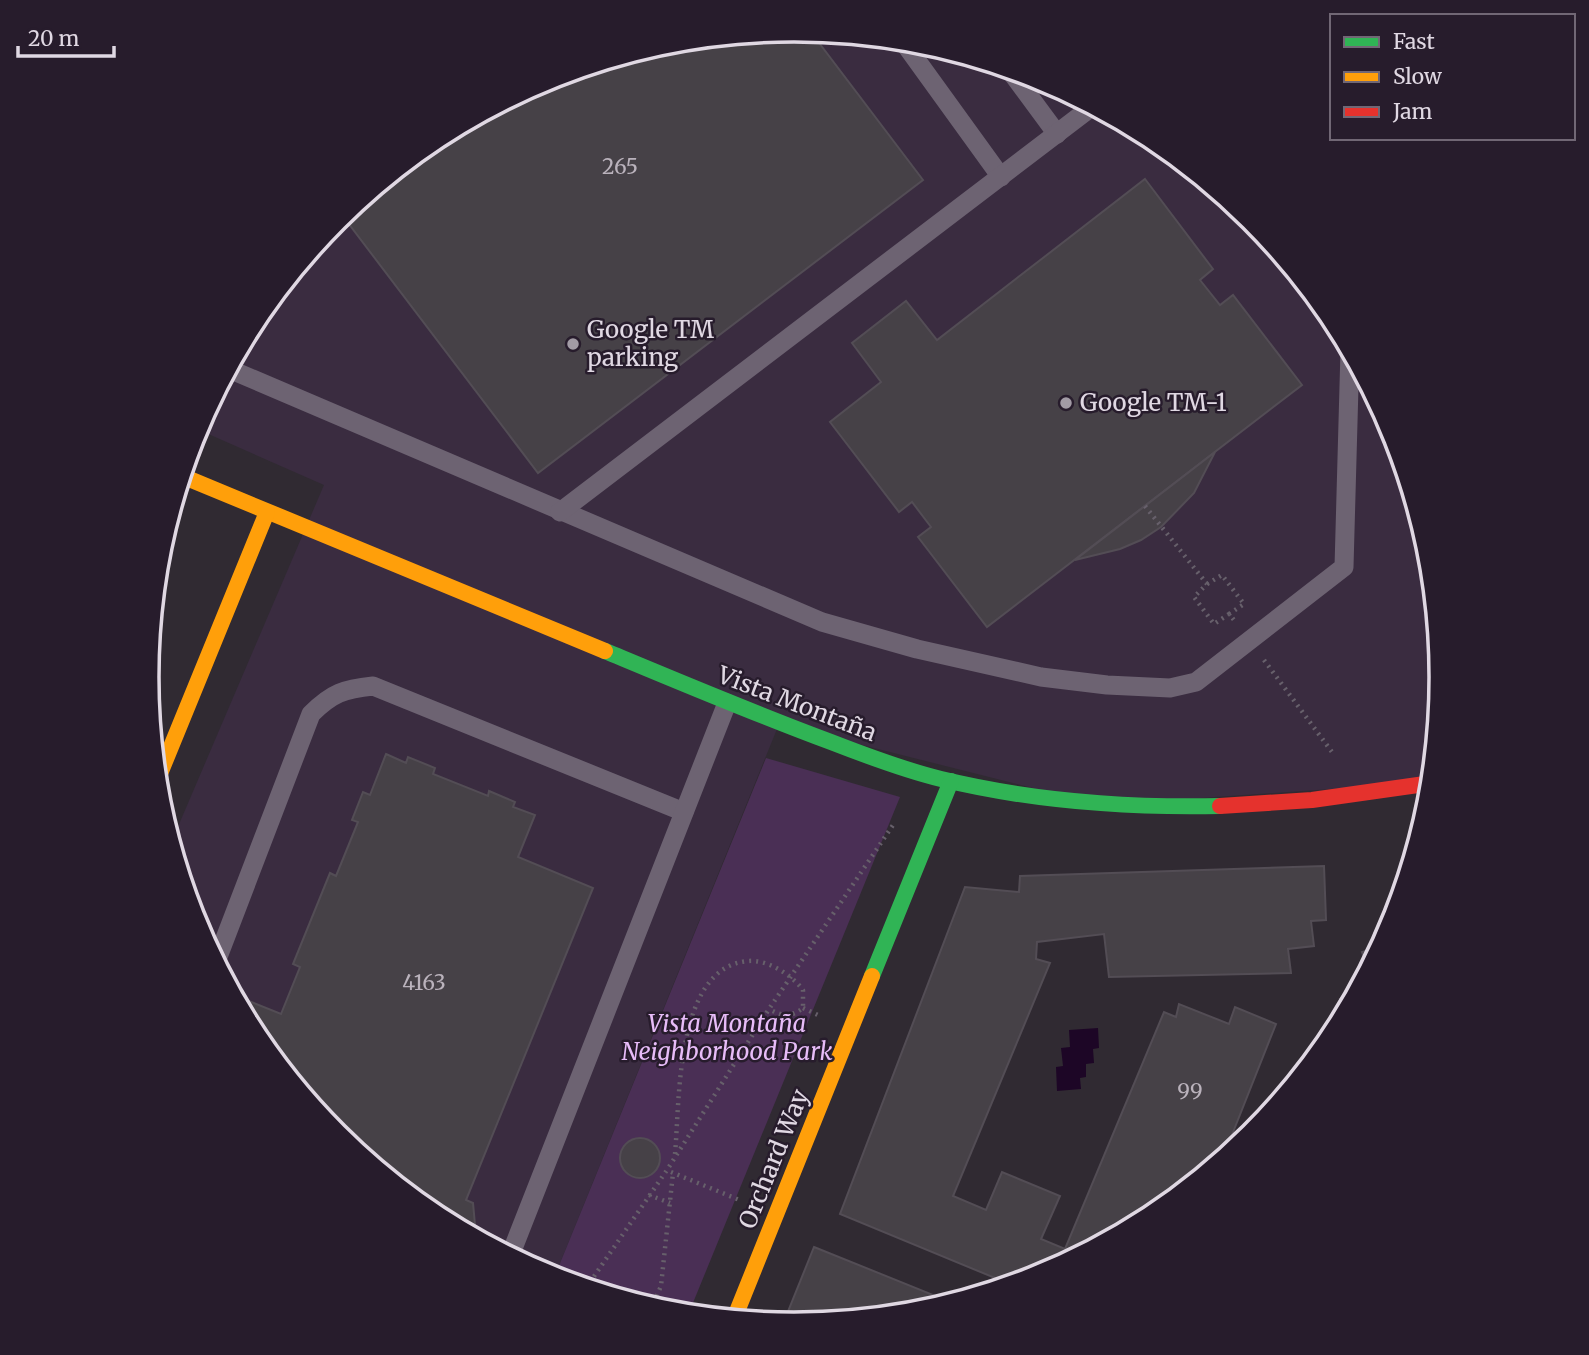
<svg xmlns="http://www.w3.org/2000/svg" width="1589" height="1355" viewBox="0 0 1589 1355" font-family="Merriweather,serif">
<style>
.built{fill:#3a2c40}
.green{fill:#4a2f55}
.water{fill:#1d0626}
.building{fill:#464147;stroke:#534d55;stroke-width:2}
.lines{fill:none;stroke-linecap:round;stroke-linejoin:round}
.path{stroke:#67606b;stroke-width:4.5;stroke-dasharray:2 5;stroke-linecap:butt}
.lane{stroke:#6d6372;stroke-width:19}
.fast{stroke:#30b455;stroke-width:16}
.slow{stroke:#ff9f0a;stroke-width:16}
.jam{stroke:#e5322d;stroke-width:16}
.poi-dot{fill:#a29ba5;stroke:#271c2c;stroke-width:2.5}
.labels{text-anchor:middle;stroke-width:5;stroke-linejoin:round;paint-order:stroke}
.number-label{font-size:21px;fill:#bab2bc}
.poi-label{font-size:24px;fill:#e0d8e3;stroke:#271c2c;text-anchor:start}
.street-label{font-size:24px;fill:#e0d8e3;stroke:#271c2c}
.park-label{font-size:24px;font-style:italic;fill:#e7bcf8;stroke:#271c2c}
.rim{fill:none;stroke:#e0d8e3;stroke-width:3.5}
</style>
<rect width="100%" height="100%" fill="#302a32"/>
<path class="built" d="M795 30 921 42 1043 79 1155 139 1253 220 1333 318 1393 430 1430 552 1442 678 1432 782 1100 805 779 724 554 1278 434 1216 336 1135 256 1037 196 925 171 843 324 485 197 429 256 317 337 219 435 139 547 79 669 42Z"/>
<path class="green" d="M766 758 900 797 688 1315 668 1313 554 1278Z"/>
<path class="water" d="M1098 1028 1099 1048 1093 1049 1094 1063 1086 1064V1077L1080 1078 1081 1089 1057 1091 1056 1067 1063 1066 1061 1048 1070 1047 1069 1030Z"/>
<g class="building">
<path d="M795 30 810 31 923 180 538 473 342 215 435 139 547 79 669 42Z"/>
<path d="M1145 179 1213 269 1200 280 1220 305 1233 295 1302 385 987 627 918 537 931 527 912 502 899 512 830 422 881 382 852 343 906 301 937 340Z"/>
<path d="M1215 452 1194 493 1161 527 1141 540 1120 549 1075 560Z"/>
<path d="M386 754 406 763 408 757 435 768 433 774 488 796 489 791 515 802 513 807 535 815 518 857 593 888 466 1200 473 1203 475 1225 458 1218 455 1227 434 1216 336 1135 256 1037 240 1007 244 999 281 1014 300 967 293 964 330 873 336 876 358 822 352 820 363 792 370 795Z"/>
<path d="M1324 866 1326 920 1311 921 1314 946 1288 949 1291 973 1109 977 1104 934 1037 942 1036 959 1050 963 953 1196 986 1210 1002 1172 1060 1196 1041 1239 1065 1249 1164 1012 1176 1017 1179 1004 1229 1024 1235 1007 1276 1024 1222 1160 1154 1216 1042 1276 1012 1285 840 1214 965 887 1019 892 1020 876Z"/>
<path d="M1392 928 1369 971 1362 952 1374 948V933Z"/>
<path d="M1356 995 1345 1015 1340 999Z"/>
<circle cx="640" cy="1158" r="20"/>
<path d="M814 1247 953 1303 920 1313 794 1325 783 1324Z"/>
</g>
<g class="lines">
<g class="path">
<path d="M1145 506 1207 584 1194 597 1214 624 1229 614 1234 620"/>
<path d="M1207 584 1222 575 1244 604 1229 614"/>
<path d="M1264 660 1332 752"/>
<path d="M803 1008 820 1016"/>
<path d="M675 1154C680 1100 675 967 748 961 767 959 792 975 803 990V1008C790 1018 782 1016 769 1009"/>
<path d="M671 1172 742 1201"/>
<path d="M649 1195 670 1203"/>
<path d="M586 1288 667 1170 769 1009 893 825"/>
<path d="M655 1300 690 1315"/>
<path d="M648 1307 655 1300 661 1286 673 1173"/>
</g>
<g class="lane">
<path d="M902 40 1001 177"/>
<path d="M1009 69 1057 134"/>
<path d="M229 369 822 622 917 649 1041 677 1107 685 1170 688 1196 682 1344 567 1350 350"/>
<path d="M560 512 1093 106"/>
<path d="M216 962 311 714C332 693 344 689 373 686L684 812"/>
<path d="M510 1256 727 703"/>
</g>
<g class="fast">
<path d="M605 651C680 682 755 714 831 742 867 756 904 770 941 779 1032 801 1127 808 1220 806"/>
<path d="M872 976 951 781"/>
</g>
<g class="slow">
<path d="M182 476 605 651"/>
<path d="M157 781 267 512"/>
<path d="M734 1319 872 976"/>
</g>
<path class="jam" d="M1220 806 1312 800 1432 783"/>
</g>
<g class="poi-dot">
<circle cx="573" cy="344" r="7"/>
<circle cx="1066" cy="403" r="7"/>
</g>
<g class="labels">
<g class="number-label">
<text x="620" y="174">265</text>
<text x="424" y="990">4163</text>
<text x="1190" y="1099">99</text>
</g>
<g class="poi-label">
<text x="587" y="338">Google TM<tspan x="587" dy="28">parking</tspan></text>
<text x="1080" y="411">Google TM-1</text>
</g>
<g class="street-label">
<text transform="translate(797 704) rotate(21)" y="8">Vista Montaña</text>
<text transform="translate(774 1159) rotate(-68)" y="8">Orchard Way</text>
</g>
<g class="park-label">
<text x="727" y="1032">Vista Montaña<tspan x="727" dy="28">Neighborhood Park</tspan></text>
</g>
</g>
<path d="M0 0H1589V1355H0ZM159 677a635 635 0 1 1 1270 0a635 635 0 1 1-1270 0Z" fill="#271c2c" fill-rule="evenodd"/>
<path class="rim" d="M159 677a635 635 0 1 1 1270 0a635 635 0 1 1-1270 0Z"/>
<rect x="1330" y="14" width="245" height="126" fill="#271c2c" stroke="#716775" stroke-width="2"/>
<rect x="1344" y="37" width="35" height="10" fill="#30b455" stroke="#716775" stroke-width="2"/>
<text x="1393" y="49" font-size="21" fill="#e0d8e3">Fast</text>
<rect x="1344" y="72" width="35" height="10" fill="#ff9f0a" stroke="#716775" stroke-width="2"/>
<text x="1393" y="84" font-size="21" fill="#e0d8e3">Slow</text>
<rect x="1344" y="107" width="35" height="10" fill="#e5322d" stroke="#716775" stroke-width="2"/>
<text x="1393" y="119" font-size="21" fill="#e0d8e3">Jam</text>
<path d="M18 46v10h96v-10" fill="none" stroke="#e0d8e3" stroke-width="3.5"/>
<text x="28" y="46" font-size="21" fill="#e0d8e3" stroke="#271c2c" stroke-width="5" paint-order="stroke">20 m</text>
</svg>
